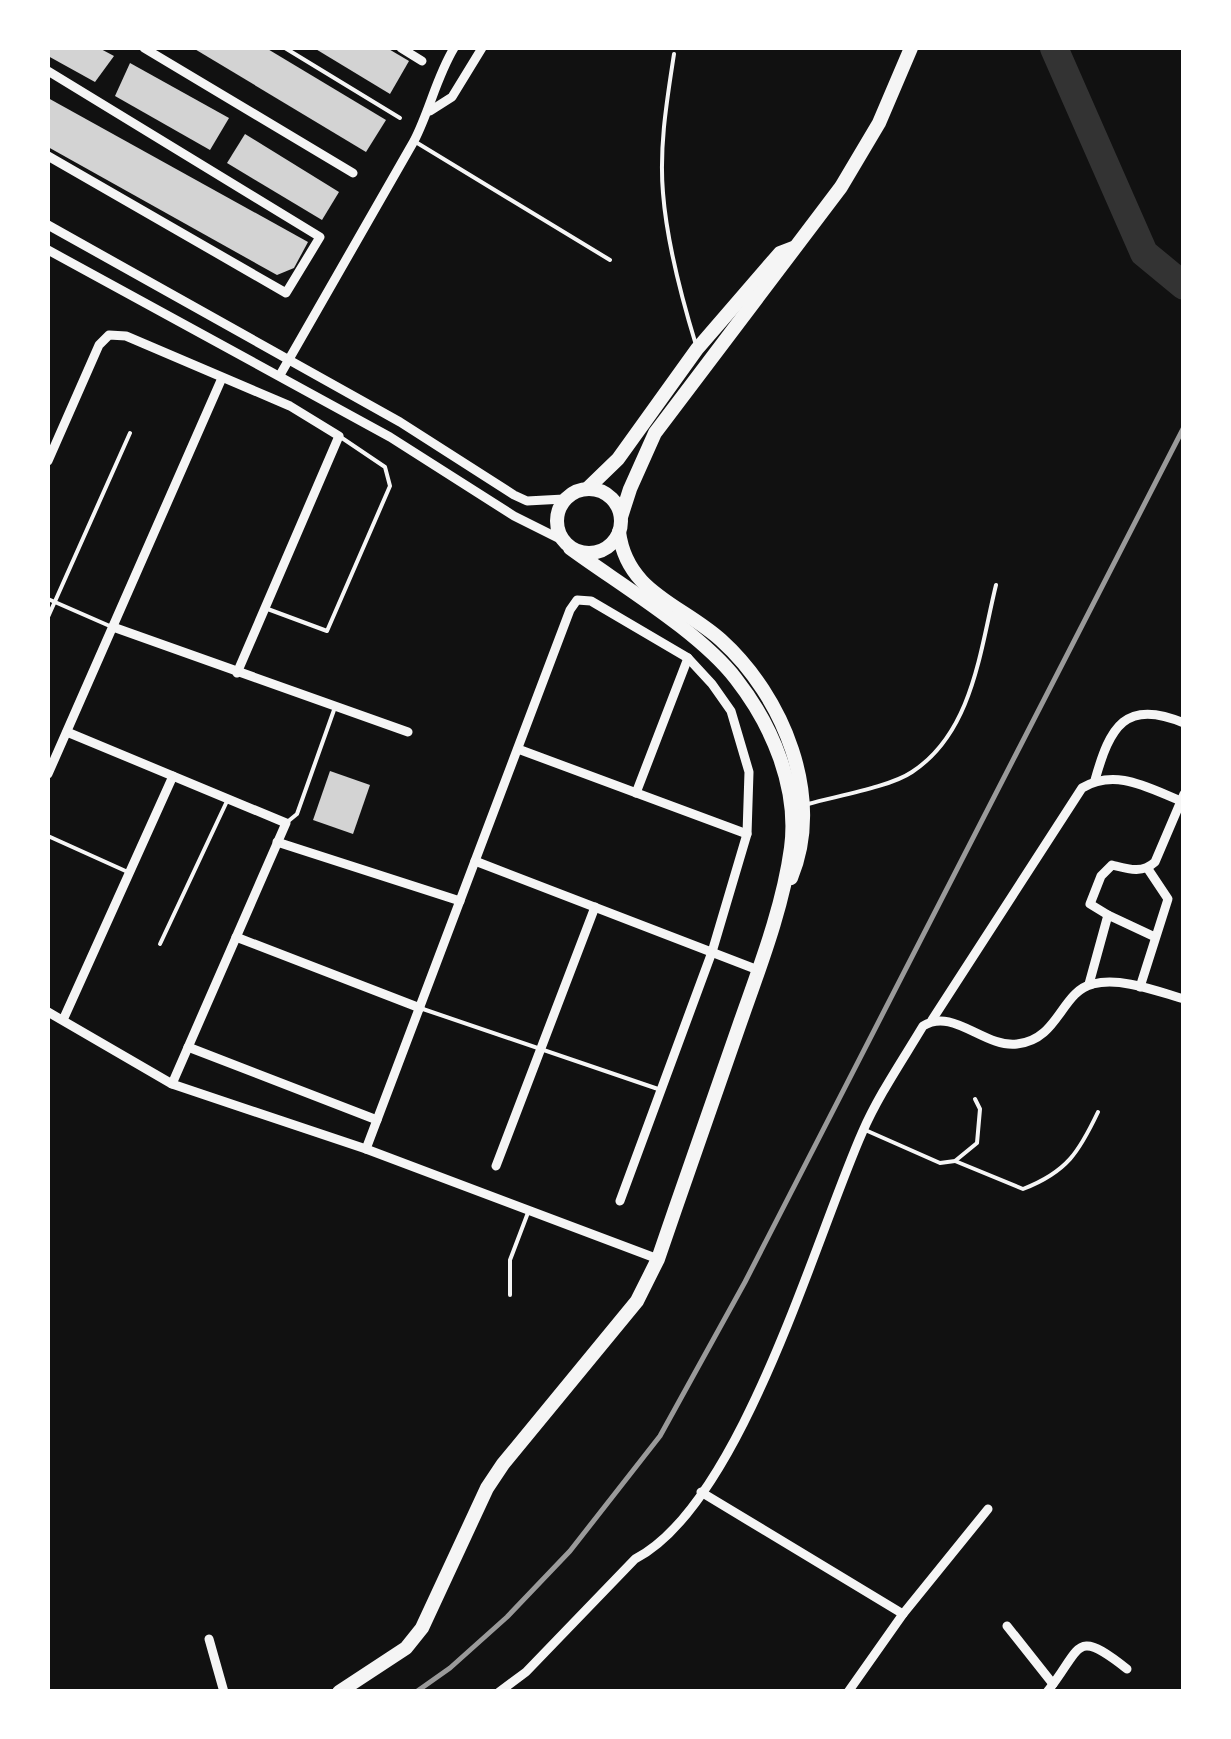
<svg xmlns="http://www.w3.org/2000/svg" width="1231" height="1739" viewBox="0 0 1231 1739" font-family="Commissioner,sans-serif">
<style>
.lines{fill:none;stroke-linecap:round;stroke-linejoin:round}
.river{stroke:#333;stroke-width:28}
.building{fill:#d3d3d3}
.service{stroke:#f5f5f5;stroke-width:4}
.minor{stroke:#f5f5f5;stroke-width:9}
.primary{stroke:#f5f5f5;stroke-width:14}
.rail{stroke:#9a9a9a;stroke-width:5}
</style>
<rect width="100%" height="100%" fill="#111"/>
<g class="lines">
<path class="river" d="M1054 48 1144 253 1184 286"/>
</g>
<g class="building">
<path d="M48 48H99L114 56 95 82 48 56Z"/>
<path d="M193 48H266L386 120 366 152Z"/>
<path d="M314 48H387L409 61 390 94Z"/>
<path d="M130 63 229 118 210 150 115 96Z"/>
<path d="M48 98 308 242 294 268 277 275 48 147Z"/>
<path d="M245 134 339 192 322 220 227 163Z"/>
<path d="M330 771 370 785 353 834 313 820Z"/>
</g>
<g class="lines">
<g class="service">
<path d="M285 48 400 118"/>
<path d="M674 54C667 100 659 146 663 193 667 244 681 296 696 345"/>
<path d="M414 141 610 260"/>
<path d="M48 599 112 627"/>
<path d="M265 608 327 631 390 486 385 467 342 438"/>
<path d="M48 617 130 433"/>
<path d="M808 804C836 796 890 787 912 772 973 732 980 650 996 585"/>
<path d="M286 823 297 814 334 710"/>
<path d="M48 836 130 873"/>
<path d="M160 944 228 799"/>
<path d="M420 1008 661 1090"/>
<path d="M863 1129 940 1163 955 1161 977 1143 980 1109 975 1099"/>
<path d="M955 1161 1023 1189C1067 1172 1079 1152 1098 1112"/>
<path d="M510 1295V1260L529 1210"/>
</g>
<g class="minor">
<path d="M144 48 353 173"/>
<path d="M401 48 422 61"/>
<path d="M48 71 320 237 286 293 48 156"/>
<path d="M430 111 452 97 482 48"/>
<path d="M48 225 400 422 514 495 527 501 564 499"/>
<path d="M48 250 390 437 514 516 562 540"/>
<path d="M280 375 414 141C430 110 436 78 454 48"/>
<path d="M48 461 99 345 109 335 126 336 290 406 339 436 237 673"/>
<path d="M113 627 408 732"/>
<path d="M67 732 286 823 172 1084"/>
<path d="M518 749 747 834"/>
<path d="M48 774 222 378"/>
<path d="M1095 780C1110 727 1125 698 1184 723"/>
<path d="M636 793 688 658"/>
<path d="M277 842 460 901"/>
<path d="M475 861 758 970"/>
<path d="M1108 915 1090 904 1101 876 1112 865C1128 869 1142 874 1155 862L1184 794"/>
<path d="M236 937 420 1008"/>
<path d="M1089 984 1108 915 1155 937"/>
<path d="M1140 987 1168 899 1148 869"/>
<path d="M48 1012 172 1084 366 1149 658 1259"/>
<path d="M63 1020 173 776"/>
<path d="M932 1020 1082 788C1116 768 1148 788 1181 801"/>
<path d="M188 1047 377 1120"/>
<path d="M366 1149 570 610 577 600 591 601 688 658 712 684 731 711 749 772 747 834 712 952 620 1201"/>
<path d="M496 1166 595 907"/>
<path d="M701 1492 903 1614 988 1509"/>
<path d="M1007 1626 1053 1684"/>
<path d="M209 1639 224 1692"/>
<path d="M499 1692 526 1672 635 1559C740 1505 814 1242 862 1133 878 1096 902 1061 923 1026 953 1007 984 1048 1017 1044 1059 1040 1061 991 1093 984 1121 977 1156 991 1184 999"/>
<path d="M848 1692 903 1614"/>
<path d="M1047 1692C1082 1649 1073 1626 1127 1669"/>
</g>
<g class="primary">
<path d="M588 488 618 459 697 349 780 253 793 248"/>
<circle cx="589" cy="521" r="32"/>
<path d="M621 517 630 489 655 433 841 187 879 123 911 48"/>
<path d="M619 532C627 593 681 604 721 640 783 696 825 797 791 878"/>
<path d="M339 1692 406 1648 422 1628 487 1488 503 1464 637 1301 658 1259C685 1180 713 1101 740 1023 760 966 783 907 791 848 799 788 772 725 736 679 700 632 619 584 570 548"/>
</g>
<path class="rail" d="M416 1692 450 1668 507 1617 570 1551 660 1436 745 1282 1184 427"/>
</g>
<rect width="1231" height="1739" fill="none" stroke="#ffffff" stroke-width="100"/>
</svg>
